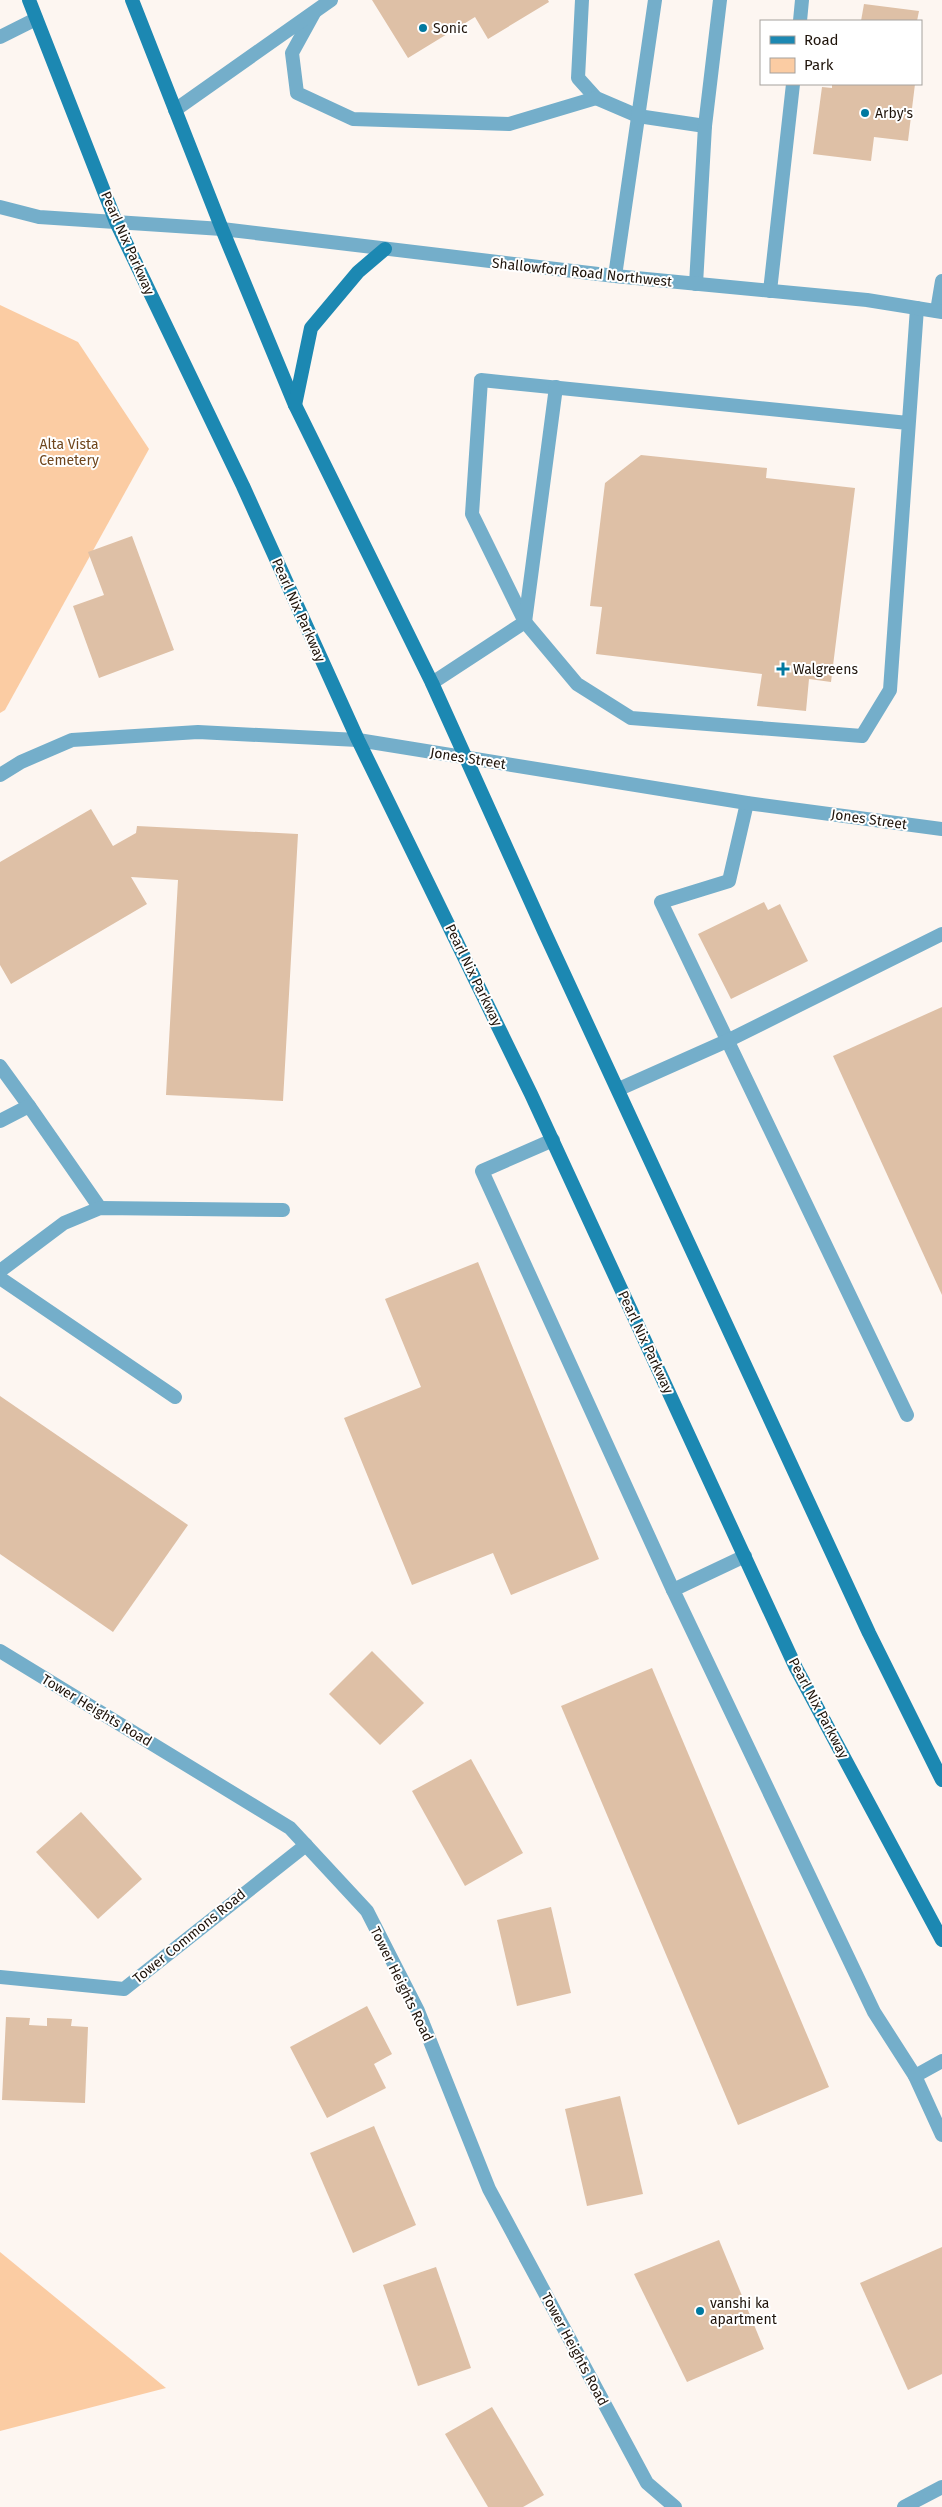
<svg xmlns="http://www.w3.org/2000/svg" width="942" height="2507" viewBox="0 0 942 2507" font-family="'Fira Sans',sans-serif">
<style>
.green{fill:#fbcca3}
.building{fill:#dec0a6}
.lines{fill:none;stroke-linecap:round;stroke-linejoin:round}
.service{stroke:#74aeca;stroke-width:14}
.minor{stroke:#74aeca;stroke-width:14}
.secondary{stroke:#1c88b2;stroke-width:14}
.poi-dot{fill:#0079a0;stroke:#fff;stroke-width:2}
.labels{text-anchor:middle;stroke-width:4;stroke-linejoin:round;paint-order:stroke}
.poi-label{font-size:14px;fill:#1f140b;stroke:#fff;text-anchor:start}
.street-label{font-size:14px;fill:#1f140b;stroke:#fff}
.park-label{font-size:14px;fill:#6f461d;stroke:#fff}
</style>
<rect width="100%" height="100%" fill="#fdf6f1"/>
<g class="green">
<path d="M0 305 78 342 149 449 5 710 0 713Z"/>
<path d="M0 2252 166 2388 0 2431Z"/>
</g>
<g class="building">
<path d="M372 0H548L549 2 488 39 475 17 408 58Z"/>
<path d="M864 4 919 11 917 21H861Z"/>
<path d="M832 84H915L908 141 874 137 871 161 813 154 822 87 832 88Z"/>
<path d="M641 455 767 468 766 478 855 488 831 682 809 679 806 711 757 706 762 674 596 654 602 607 590 606 605 483Z"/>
<path d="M132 536 174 650 99 678 73 606 104 595 88 552Z"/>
<path d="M91 809 113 846 136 833 137 826 298 834 283 1101 166 1095 178 880 131 877 147 904 11 984 0 965V862Z"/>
<path d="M764 902 768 910 780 904 808 961 731 999 698 934Z"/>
<path d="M942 1007V1295L833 1056Z"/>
<path d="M478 1262 599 1559 511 1595 493 1553 412 1585 344 1418 421 1387 385 1299Z"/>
<path d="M0 1396 188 1525 113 1632 0 1554Z"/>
<path d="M372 1651 424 1703 380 1745 329 1694Z"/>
<path d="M652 1668 829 2087 738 2125 561 1706Z"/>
<path d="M471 1759 523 1853 465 1886 412 1791Z"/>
<path d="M81 1812 142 1879 98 1919 36 1852Z"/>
<path d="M551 1907 571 1993 517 2006 497 1920Z"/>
<path d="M367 2006 392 2054 374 2064 386 2088 327 2118 290 2047Z"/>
<path d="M6 2017 30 2018 29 2025 47 2026V2018L72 2019 71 2026 88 2027 85 2103 2 2100Z"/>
<path d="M620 2096 643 2194 587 2206 565 2109Z"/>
<path d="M374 2126 416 2225 353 2253 310 2153Z"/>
<path d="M719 2240 764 2349 687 2382 634 2274Z"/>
<path d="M942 2247V2374L908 2390 860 2283Z"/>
<path d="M436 2267 471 2368 418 2386 383 2285Z"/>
<path d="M492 2407 544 2495 523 2507H488L445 2434Z"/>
</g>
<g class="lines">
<g class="service">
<path d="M582 0 578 78 596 98 638 116 705 126"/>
<path d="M314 13 292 53 297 93 353 119 509 124 596 98"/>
<path d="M800 21 802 0"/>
<path d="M0 37 36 19"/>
<path d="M175 110 331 0"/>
<path d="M615 276 655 0"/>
<path d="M696 284 705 126 720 0"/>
<path d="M770 291 793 84"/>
<path d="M937 311 942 281"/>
<path d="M908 423 481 380 472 514 525 622 577 684 631 718 862 736 890 690 917 308"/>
<path d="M432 683 525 622 556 387"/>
<path d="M747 803 729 881 661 902 907 1415"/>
<path d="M0 1066 29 1106"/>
<path d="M619 1089 729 1040 942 934"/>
<path d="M0 1121 29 1106 100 1208"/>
<path d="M553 1140 482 1171 673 1590"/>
<path d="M0 1271 64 1223 100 1208 283 1210"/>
<path d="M0 1278 175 1397"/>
<path d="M745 1556 673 1590 874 2012 915 2076 942 2135"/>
<path d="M915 2076 942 2061"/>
<path d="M904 2507 942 2487"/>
</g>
<g class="minor">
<path d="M0 207 39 217 222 229 615 276 867 300 942 312"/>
<path d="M0 775 21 762 72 740 198 732 358 740 747 803 942 829"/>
<path d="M0 1651 290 1828 367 1911 418 2011 489 2189 647 2483 675 2507"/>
<path d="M0 1977 124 1989 306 1845"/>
</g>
<g class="secondary">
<path d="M29 0 116 222 243 486 358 740 531 1094 796 1668 942 1940"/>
<path d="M132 0 222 229 295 405 432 683 544 931 869 1633 942 1780"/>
<path d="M295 405 311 328 358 272 385 249"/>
</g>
</g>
<g class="poi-dot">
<circle cx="423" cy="28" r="5"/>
<circle cx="865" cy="113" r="5"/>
<path d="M780.5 661.5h5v5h5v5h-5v5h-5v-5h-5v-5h5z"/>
<circle cx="700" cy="2311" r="5"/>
</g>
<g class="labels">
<g class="poi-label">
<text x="433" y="33">Sonic</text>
<text x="875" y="118">Arby's</text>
<text x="793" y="674">Walgreens</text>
<text x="710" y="2308">vanshi ka<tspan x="710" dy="16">apartment</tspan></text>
</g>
<g class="street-label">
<text transform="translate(128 243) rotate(66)" y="5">Pearl Nix Parkway</text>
<text transform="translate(582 272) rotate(6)" y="5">Shallowford Road Northwest</text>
<text transform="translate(299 610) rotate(66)" y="5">Pearl Nix Parkway</text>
<text transform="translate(468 758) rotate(9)" y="5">Jones Street</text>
<text transform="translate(869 819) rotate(8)" y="5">Jones Street</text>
<text transform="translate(474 975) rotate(64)" y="5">Pearl Nix Parkway</text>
<text transform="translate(646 1342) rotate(65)" y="5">Pearl Nix Parkway</text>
<text transform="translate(819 1708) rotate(62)" y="5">Pearl Nix Parkway</text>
<text transform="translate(97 1710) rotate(31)" y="5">Tower Heights Road</text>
<text transform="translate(189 1936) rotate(-39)" y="5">Tower Commons Road</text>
<text transform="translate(402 1984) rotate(64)" y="5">Tower Heights Road</text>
<text transform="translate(575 2349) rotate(62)" y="5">Tower Heights Road</text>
</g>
<g class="park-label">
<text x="69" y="449">Alta Vista<tspan x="69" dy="16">Cemetery</tspan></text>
</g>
</g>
<rect x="760" y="20" width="162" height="65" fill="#ffffff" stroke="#a5a19d"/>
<rect x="770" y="36" width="25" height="8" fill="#1c88b2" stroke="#a5a19d"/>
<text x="804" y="45" font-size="15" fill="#1f140b">Road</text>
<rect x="770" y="58" width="25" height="15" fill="#fbcca3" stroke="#a5a19d"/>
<text x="804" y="70" font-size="15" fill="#1f140b">Park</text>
</svg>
